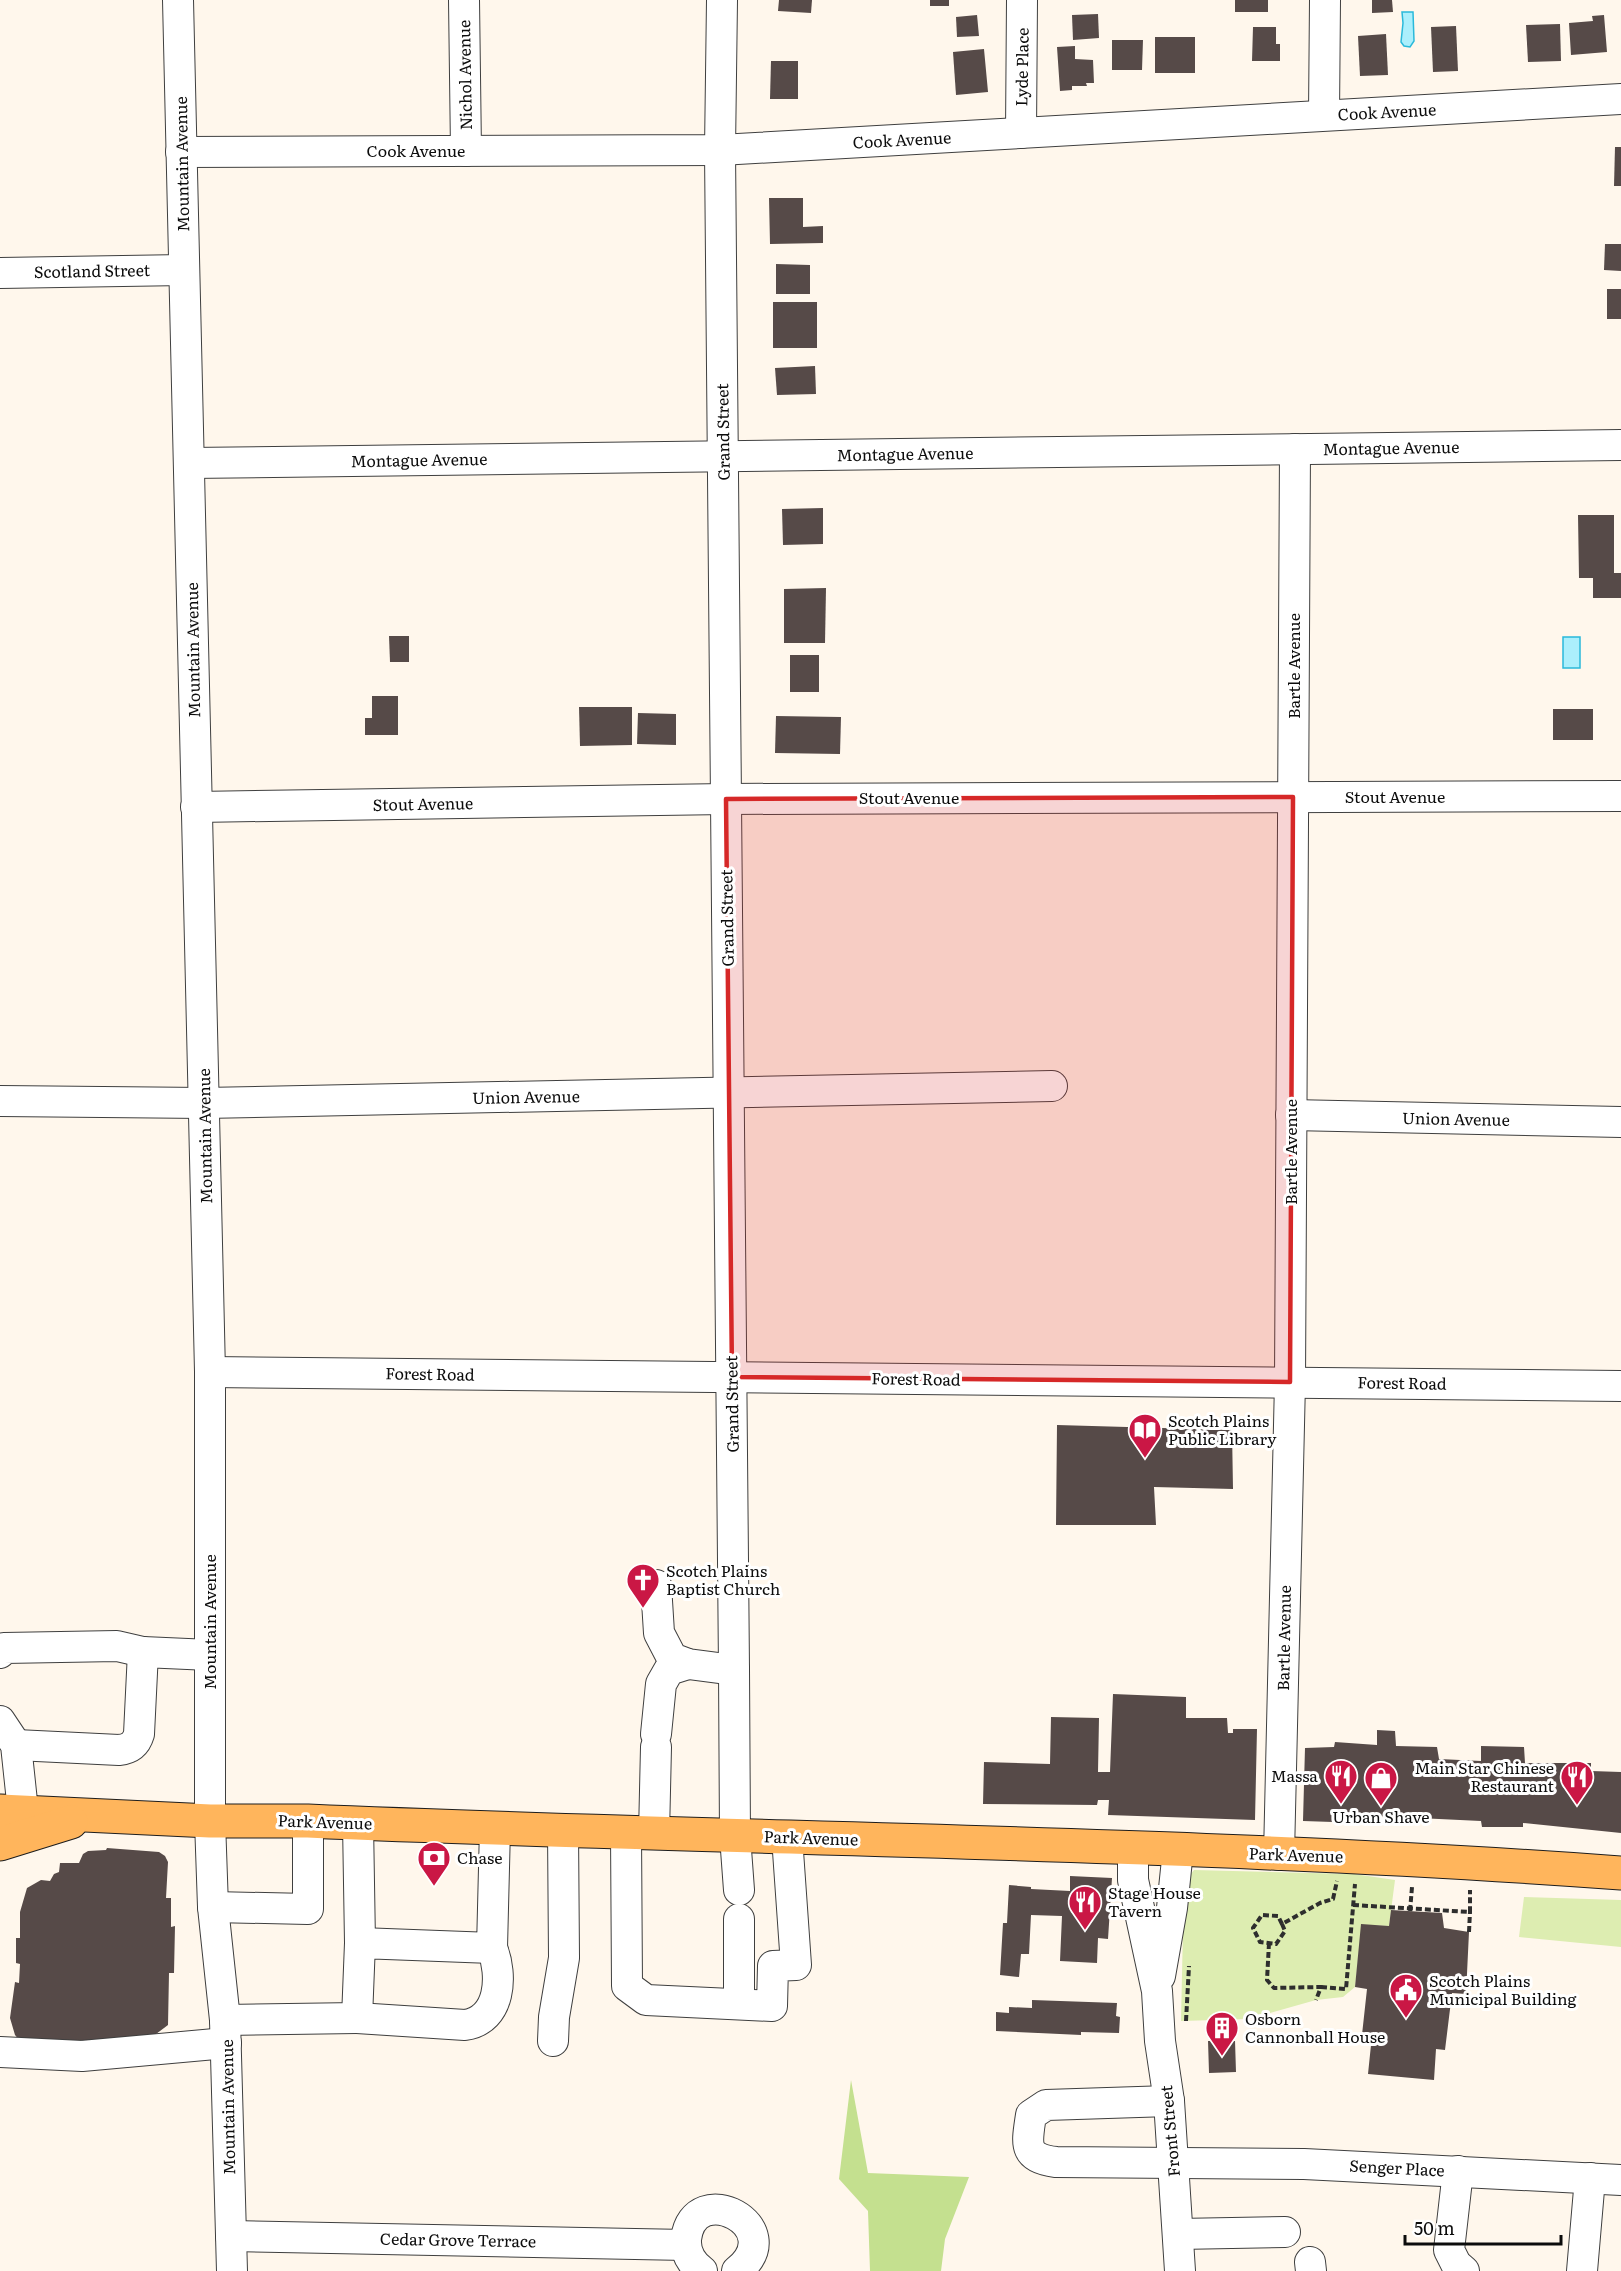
<svg xmlns="http://www.w3.org/2000/svg" width="1621" height="2271" viewBox="0 0 1621 2271" font-family="Literata,serif">
<style>
.green{fill:#ddedb1}
.forest{fill:#c4e08f}
.water{fill:#abeffc;stroke:#2ab9da;stroke-width:1.5}
.building{fill:#564a48}
.lines{fill:none;stroke-linecap:round;stroke-linejoin:round}
.minor-casing{stroke:#3f3f3f;stroke-width:32}
.major-casing{stroke:#1d1d1d;stroke-width:35}
.path{stroke:#2e2e2e;stroke-width:4;stroke-dasharray:6 3;stroke-linecap:butt}
.minor{stroke:#fff;stroke-width:30}
.major{stroke:#ffb55c;stroke-width:33}
.marked{fill:#d62828;fill-opacity:0.2;stroke:#d62828;stroke-width:4.5;stroke-linejoin:round}
.labels{text-anchor:middle;stroke-width:6;stroke-linejoin:round;paint-order:stroke}
.street-label{font-size:16px;fill:#0c0c0c;stroke:#fff}
.poi-label{font-size:16px;fill:#0c0c0c;stroke:#fff;text-anchor:start}
</style>
<rect width="100%" height="100%" fill="#fff7ec"/>
<g class="green">
<path d="M1194 1870 1354 1874 1395 1880 1389 1926 1362 1925 1355 1987 1343 1997 1316 2000 1249 2019 1181 2021 1184 1882Z"/>
<path d="M1524 1897 1621 1900V1947L1519 1937Z"/>
</g>
<path class="forest" d="M851 2080 868 2173 969 2177 945 2239 941 2271H870L868 2211 839 2179Z"/>
<g class="water">
<path d="M1402 12H1413L1414 41 1410 47 1404 46 1401 42 1403 23Z"/>
<rect x="1563" y="637" width="17" height="31"/>
</g>
<g class="building">
<path d="M779 0H812L811 13 778 11Z"/>
<rect x="930" y="0" width="19" height="6"/>
<rect x="1235" y="0" width="33" height="12"/>
<path d="M1372 0H1392L1393 12 1372 13Z"/>
<path d="M1098 14 1099 38 1073 40 1072 15Z"/>
<path d="M977 15 979 36 957 37 956 17Z"/>
<path d="M1604 15 1607 52 1571 55 1569 23 1593 21 1592 16Z"/>
<path d="M1560 24 1561 61 1528 62 1526 25Z"/>
<path d="M1456 26 1458 71 1433 72 1431 27Z"/>
<path d="M1253 27H1276V44H1280V61H1252Z"/>
<path d="M1386 34 1388 75 1360 76 1358 36Z"/>
<rect x="1155" y="37" width="40" height="36"/>
<path d="M1112 40H1143L1142 70H1112Z"/>
<path d="M1075 46V59L1093 60 1094 83H1086L1087 86H1072V90L1060 91 1057 47Z"/>
<path d="M984 49 988 92 956 95 953 52Z"/>
<path d="M771 61H798V99H770Z"/>
<path d="M1615 147H1621V186H1614Z"/>
<path d="M769 198H803V227L823 226V243L770 244Z"/>
<path d="M1605 244H1621V271L1604 270Z"/>
<path d="M776 264 810 265V294H776Z"/>
<rect x="1607" y="289" width="14" height="30"/>
<rect x="773" y="302" width="44" height="46"/>
<path d="M815 366 816 394 777 395 775 368Z"/>
<path d="M823 508V544L783 545 782 509Z"/>
<path d="M1578 515H1614V573H1621V598H1593V578H1579Z"/>
<path d="M826 588 825 643H784V589Z"/>
<path d="M389 636H409V662H390Z"/>
<rect x="790" y="655" width="29" height="37"/>
<path d="M372 696H398V735H365V718H372Z"/>
<path d="M579 707H632V745L580 746Z"/>
<rect x="1553" y="709" width="40" height="31"/>
<path d="M638 713 676 714V745L637 744Z"/>
<path d="M776 716 841 717 840 754 775 753Z"/>
<path d="M1057 1425 1232 1430 1233 1489 1154 1487 1156 1525H1056Z"/>
<path d="M1113 1694 1186 1697V1718H1227L1228 1733H1233V1729H1257L1255 1820 1108 1815 1109 1800H1098L1097 1805 983 1804 984 1762 1050 1764 1051 1717 1099 1718 1098 1772H1110Z"/>
<path d="M1377 1730 1395 1731 1396 1746 1437 1747 1439 1759 1481 1761V1746L1524 1747 1525 1763H1591V1771L1621 1772V1833L1523 1823V1827H1482L1481 1821 1334 1814 1333 1822 1303 1821 1305 1748 1334 1747 1335 1742 1377 1745Z"/>
<path d="M107 1848 159 1852 165 1856 168 1862 166 1898H171V1927L175 1926 174 1973H169L168 2025 148 2040 21 2042 15 2035 10 2018 15 1982 19 1983 20 1964 16 1963V1938H20V1912L27 1888 41 1880 50 1881 54 1874 59 1872 60 1863H79L83 1854 88 1851 106 1850Z"/>
<path d="M1070 1876 1112 1878 1108 1939 1098 1938 1097 1963 1060 1961 1062 1916 1031 1915 1029 1954H1021L1019 1977 1000 1975 1003 1923H1007L1009 1885 1031 1887V1889L1070 1891Z"/>
<path d="M1391 1910 1442 1913 1444 1928 1469 1932 1466 1994 1452 1993 1445 2050 1436 2049 1434 2080 1368 2074 1371 2045 1361 2044 1367 1989 1355 1987 1361 1924 1389 1926Z"/>
<path d="M1032 2000 1117 2003 1116 2016 1120 2017 1119 2033 1081 2032V2035L996 2031V2012L1009 2013V2007L1032 2008Z"/>
<path d="M1208 2041H1235L1236 2072 1209 2073Z"/>
</g>
<g class="lines">
<g class="minor-casing">
<g id="minor">
<path d="M178 0 210 1372V1821L213 1907 225 2020 232 2271"/>
<path d="M464 0 466 151"/>
<path d="M722 0 720 150 734 1670 735 1836 739 1890"/>
<path d="M1324 115 1325 0"/>
<path d="M1021 133 1022 0"/>
<path d="M181 152 720 150 1621 99"/>
<path d="M0 273 184 270"/>
<path d="M189 463 1621 445"/>
<path d="M196 807 726 799 1621 796"/>
<path d="M0 1101 204 1103 1052 1086"/>
<path d="M1291 1115 1621 1122"/>
<path d="M210 1372 1621 1386"/>
<path d="M656 1585 659 1633 672 1658 688 1664 734 1670"/>
<path d="M0 1653 4 1648 117 1646 143 1652"/>
<path d="M0 1721 16 1745 23 1811"/>
<path d="M656 1734 661 1684 669 1670 688 1664"/>
<path d="M16 1745 119 1750C130 1749 136 1744 139 1734L143 1652 210 1655"/>
<path d="M358 1823 360 1943"/>
<path d="M626 1833 627 1986 646 2000 772 2006 773 1966 796 1965 787 1837"/>
<path d="M654 1834 656 1747"/>
<path d="M1133 1848V1880L1157 1991 1160 2041 1169 2101 1180 2271"/>
<path d="M1279 1855 1290 1382 1295 449"/>
<path d="M213 1907 308 1909V1821"/>
<path d="M1160 1976 1172 1908 1178 1850"/>
<path d="M739 2004V1919"/>
<path d="M357 2018 465 2025C501 2020 503 1975 492 1948"/>
<path d="M225 2020 357 2018 360 1943 492 1948 495 1828"/>
<path d="M553 2041 554 2017 564 1958 563 1830"/>
<path d="M0 2052 82 2056 226 2043"/>
<path d="M1169 2101 1046 2105 1031 2115C1027 2143 1022 2158 1056 2162L1304 2164 1621 2180"/>
<path d="M1458 2171 1449 2250 1456 2264 1464 2271"/>
<path d="M1178 2234 1285 2232"/>
<path d="M231 2236 686 2245"/>
<path d="M1310 2262 1311 2271"/>
<path d="M702 2271C691 2263 685 2253 686 2239 694 2176 792 2227 737 2271"/>
<path d="M1582 2271 1590 2178"/>
</g>
</g>
<g class="major-casing">
<g id="major">
<path d="M0 1811 210 1821H308C746 1840 1184 1841 1621 1873"/>
<path d="M0 1844 71 1822"/>
</g>
</g>
<g class="path">
<path d="M1353 1905 1470 1912V1890"/>
<path d="M1410 1911 1412 1887"/>
<path d="M1282 1924 1278 1916 1262 1915 1253 1928 1260 1942 1276 1944 1285 1931 1282 1924 1320 1903 1333 1899 1337 1881"/>
<path d="M1469 1932 1470 1912"/>
<path d="M1269 1943 1267 1980 1274 1988 1321 1987 1316 2000"/>
<path d="M1321 1987 1346 1989 1355 1884"/>
<path d="M1186 2021 1189 1966"/>
</g>
<use href="#minor" class="minor"/>
<use href="#major" class="major"/>
</g>
<path class="marked" d="M1293 797 1290 1382 732 1377 726 799Z"/>
<defs>
<g id="library-pin" transform="scale(1.725)"><path d="M0 17L-7.5 6A9.5 9.5 0 1 1 7.5 6Z" fill="#ca1745" stroke="#fff"/><path d="M-6-4Q-3-5.5-.7-3.5V5Q-3 3-6 4ZM6-4Q3-5.5 .7-3.5V5Q3 3 6 4Z" fill="#fff"/></g>
<g id="church-pin" transform="scale(1.725)"><path d="M0 17L-7.5 6A9.5 9.5 0 1 1 7.5 6Z" fill="#ca1745" stroke="#fff"/><path d="M-1.2-6h2.4v3.5h3.3v2.4h-3.3V6h-2.4V-.1h-3.3v-2.4h3.3Z" fill="#fff"/></g>
<g id="restaurant-pin" transform="scale(1.725)"><path d="M0 17L-7.5 6A9.5 9.5 0 1 1 7.5 6Z" fill="#ca1745" stroke="#fff"/><path d="M-5-6h1v4h1v-4h1v4h1v-4h1v5L-1.5 .5V6h-2V.5L-5-1ZM5-6V6H3V1.5H1.5Q1.5-4 5-6Z" fill="#fff"/></g>
<g id="shop-pin" transform="scale(1.725)"><path d="M0 17L-7.5 6A9.5 9.5 0 1 1 7.5 6Z" fill="#ca1745" stroke="#fff"/><path d="M-5-2.5h2.3a2.7 3.5 0 0 1 5.4 0H5L5.5 6h-11ZM-1.5-2.5h3a1.5 2.3 0 0 0-3 0Z" fill="#fff"/></g>
<g id="bank-pin" transform="scale(1.725)"><path d="M0 17L-7.5 6A9.5 9.5 0 1 1 7.5 6Z" fill="#ca1745" stroke="#fff"/><path d="M-6-4H6V4H-6ZM0-2.3a2.3 2.3 0 1 0 0 4.6a2.3 2.3 0 1 0 0-4.6Z" fill="#fff"/></g>
<g id="civic-pin" transform="scale(1.725)"><path d="M0 17L-7.5 6A9.5 9.5 0 1 1 7.5 6Z" fill="#ca1745" stroke="#fff"/><path d="M-.6-6.5H3V-4.5H.6V-3L4-1V1h2V6H-6V1h2V-1L-.6-3ZM-1.2 2.5V6h2.4V2.5Z" fill="#fff"/></g>
<g id="building-pin" transform="scale(1.725)"><path d="M0 17L-7.5 6A9.5 9.5 0 1 1 7.5 6Z" fill="#ca1745" stroke="#fff"/><path d="M-4-6H4V6H1V3H-1V6H-4ZM-2.5-4.3h1.7v1.8h-1.7ZM.8-4.3h1.7v1.8H.8ZM-2.5-1h1.7V.8h-1.7ZM.8-1h1.7V.8H.8Z" fill="#fff"/></g>
</defs>
<g fill-rule="evenodd">
<use href="#library-pin" x="1145" y="1430"/>
<use href="#church-pin" x="643" y="1580"/>
<use href="#restaurant-pin" x="1341" y="1776"/>
<use href="#restaurant-pin" x="1577" y="1777"/>
<use href="#shop-pin" x="1381" y="1778"/>
<use href="#bank-pin" x="434" y="1858"/>
<use href="#restaurant-pin" x="1085" y="1902"/>
<use href="#civic-pin" x="1406" y="1990"/>
<use href="#building-pin" x="1222" y="2028"/>
</g>
<g class="labels">
<g class="street-label">
<text transform="translate(1022 67) rotate(-89)" y="6">Lyde Place</text>
<text transform="translate(465 75) rotate(-91)" y="6">Nichol Avenue</text>
<text transform="translate(1387 112) rotate(-3)" y="6">Cook Avenue</text>
<text transform="translate(902 140) rotate(-3)" y="6">Cook Avenue</text>
<text x="416" y="157">Cook Avenue</text>
<text transform="translate(182 164) rotate(-91)" y="6">Mountain Avenue</text>
<text transform="translate(92 271) rotate(-1)" y="6">Scotland Street</text>
<text transform="translate(723 432) rotate(-91)" y="6">Grand Street</text>
<text transform="translate(1391 448) rotate(-1)" y="6">Montague Avenue</text>
<text transform="translate(905 454) rotate(-1)" y="6">Montague Avenue</text>
<text transform="translate(419 460) rotate(-1)" y="6">Montague Avenue</text>
<text transform="translate(193 650) rotate(-91)" y="6">Mountain Avenue</text>
<text transform="translate(1294 666) rotate(-90)" y="6">Bartle Avenue</text>
<text x="1395" y="803">Stout Avenue</text>
<text x="909" y="804">Stout Avenue</text>
<text transform="translate(423 804) rotate(-1)" y="6">Stout Avenue</text>
<text transform="translate(727 918) rotate(-91)" y="6">Grand Street</text>
<text transform="translate(526 1097) rotate(-1)" y="6">Union Avenue</text>
<text transform="translate(1456 1119) rotate(1)" y="6">Union Avenue</text>
<text transform="translate(205 1136) rotate(-91)" y="6">Mountain Avenue</text>
<text transform="translate(1291 1152) rotate(-90)" y="6">Bartle Avenue</text>
<text transform="translate(430 1374) rotate(1)" y="6">Forest Road</text>
<text transform="translate(916 1379) rotate(1)" y="6">Forest Road</text>
<text transform="translate(1402 1383) rotate(1)" y="6">Forest Road</text>
<text transform="translate(732 1404) rotate(-91)" y="6">Grand Street</text>
<text transform="translate(210 1622) rotate(-90)" y="6">Mountain Avenue</text>
<text transform="translate(1284 1638) rotate(-89)" y="6">Bartle Avenue</text>
<text transform="translate(325 1822) rotate(2)" y="6">Park Avenue</text>
<text transform="translate(811 1838) rotate(2)" y="6">Park Avenue</text>
<text transform="translate(1296 1855) rotate(2)" y="6">Park Avenue</text>
<text transform="translate(228 2107) rotate(-91)" y="6">Mountain Avenue</text>
<text transform="translate(1170 2131) rotate(-95)" y="6">Front Street</text>
<text transform="translate(1397 2168) rotate(3)" y="6">Senger Place</text>
<text transform="translate(458 2240) rotate(1)" y="6">Cedar Grove Terrace</text>
</g>
<g class="poi-label">
<text x="1168" y="1427">Scotch Plains<tspan x="1168" dy="18">Public Library</tspan></text>
<text x="666" y="1577">Scotch Plains<tspan x="666" dy="18">Baptist Church</tspan></text>
<text x="1554" y="1774" text-anchor="end">Main Star Chinese<tspan x="1554" dy="18">Restaurant</tspan></text>
<text x="1318" y="1782" text-anchor="end">Massa</text>
<text x="1381" y="1823" text-anchor="middle">Urban Shave</text>
<text x="457" y="1864">Chase</text>
<text x="1108" y="1899">Stage House<tspan x="1108" dy="18">Tavern</tspan></text>
<text x="1429" y="1987">Scotch Plains<tspan x="1429" dy="18">Municipal Building</tspan></text>
<text x="1245" y="2025">Osborn<tspan x="1245" dy="18">Cannonball House</tspan></text>
</g>
</g>
<path d="M1405 2235v9h156v-9" fill="none" stroke="#0c0c0c" stroke-width="3"/>
<text x="1414" y="2235" font-size="18" fill="#0c0c0c" stroke="#ffffff" stroke-width="4.5" paint-order="stroke">50 m</text>
</svg>
